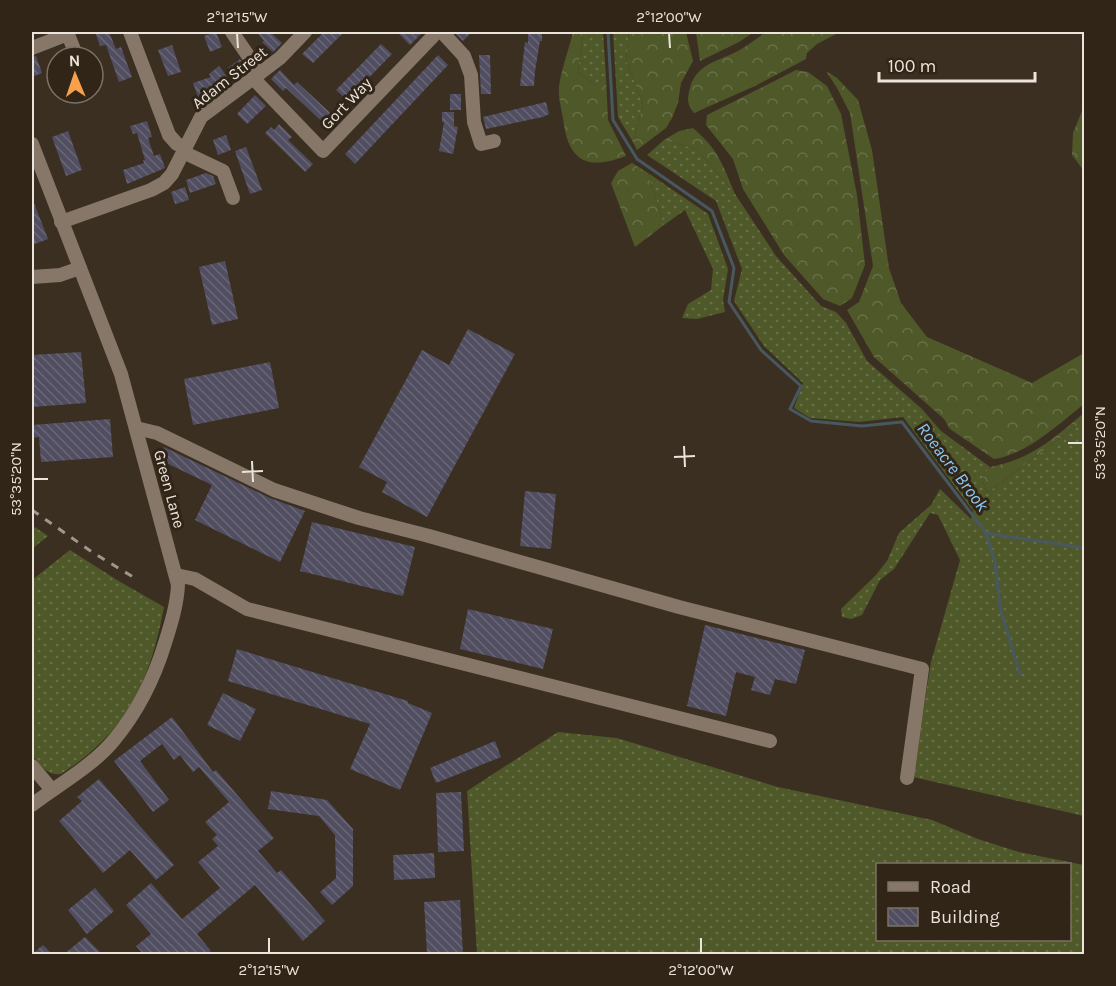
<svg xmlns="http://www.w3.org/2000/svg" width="1116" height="986" viewBox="0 0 1116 986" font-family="Karla,sans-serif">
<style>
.grass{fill:url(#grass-dots);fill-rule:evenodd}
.forest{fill:url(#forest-crowns)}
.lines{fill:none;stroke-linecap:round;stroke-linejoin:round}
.stream{stroke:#485860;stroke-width:3}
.building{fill:url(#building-back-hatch)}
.minor{stroke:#867768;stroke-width:14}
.rail{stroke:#a0968c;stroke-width:3;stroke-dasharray:8 8;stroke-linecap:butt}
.ticks{fill:none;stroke:#ece4db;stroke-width:2}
.labels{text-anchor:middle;stroke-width:6;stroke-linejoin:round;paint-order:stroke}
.street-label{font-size:16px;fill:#ece4db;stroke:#312518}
.water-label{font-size:18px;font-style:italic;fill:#8ac8f2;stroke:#312518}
.neatline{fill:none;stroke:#ece4db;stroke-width:2}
.ticks-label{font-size:15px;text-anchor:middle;fill:#ece4db}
</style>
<defs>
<pattern id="grass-dots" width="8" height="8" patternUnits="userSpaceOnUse" patternTransform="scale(1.5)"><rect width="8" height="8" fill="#4f5829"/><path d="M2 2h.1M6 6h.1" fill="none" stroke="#687047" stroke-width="1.8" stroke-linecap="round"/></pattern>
<pattern id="forest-crowns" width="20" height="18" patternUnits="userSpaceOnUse" patternTransform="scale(1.5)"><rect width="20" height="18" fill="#4f5829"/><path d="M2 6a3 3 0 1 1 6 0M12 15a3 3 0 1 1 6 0" fill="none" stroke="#687047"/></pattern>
<pattern id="building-back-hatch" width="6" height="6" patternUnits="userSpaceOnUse" patternTransform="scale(1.5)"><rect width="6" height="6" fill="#504e60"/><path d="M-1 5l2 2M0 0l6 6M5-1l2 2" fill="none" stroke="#696776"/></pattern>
</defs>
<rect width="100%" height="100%" fill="#3b2f22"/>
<g class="grass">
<path d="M583 32H603L606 77 595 85 578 72Z"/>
<path d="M613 32H629L626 60 643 104 633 142 618 117Z"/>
<path d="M664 140 697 149 735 194 776 256 821 306 836 312 846 323 867 361 922 409 941 431 990 467 982 478 987 493 1084 420V816L913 777 931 662 960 560 938 515 930 513 894 569 880 580 862 615 851 619 842 617 841 609 875 576 887 561 899 533 931 505 940 489 971 519 973 511 903 417 859 422 810 418 794 408 803 383 764 346 734 301 742 269 716 201 647 155Z"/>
<path d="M648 173 708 214 728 269 723 300 725 312 697 319 682 318 688 304 711 290 713 269 685 210 664 225Z"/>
<path d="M35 527 48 536 32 549V531Z"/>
<path d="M70 550 117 580 164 607C150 682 127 732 61 774 47 776 40 765 32 755V580Z"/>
<path d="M558 732 617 738 778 787 932 820 978 839 1019 852 1084 865V954H477L467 791ZM878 864H1070V940H878Z"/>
</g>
<g class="forest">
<path d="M573 32H583L578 72 595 85 606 77 608 120 626 156C586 171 568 161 563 118 561 108 558 96 559 86 562 67 569 49 573 32Z"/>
<path d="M629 32H686L693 61 681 83 678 103 672 118 666 128 637 150 633 142 643 104 626 60Z"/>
<path d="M696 32H754L739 42 700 61Z"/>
<path d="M766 32H840L817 44 807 53 806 59 755 86 694 113C687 105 687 99 690 88 697 61 723 61 743 48 751 43 759 37 766 32Z"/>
<path d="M796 70 808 72 827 86 841 114 857 195 865 265 852 298 840 306 823 299 784 255 743 189 733 159 706 125 707 115Z"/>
<path d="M826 71 837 78 858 100 872 150 889 268 901 303 927 337 1032 383 1084 353V404C1059 424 1026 455 994 459L950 429 944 419 874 357 847 310 859 302 873 266 850 113 837 88Z"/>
<path d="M1084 106V171L1072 155 1073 133Z"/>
<path d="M693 128C718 149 723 165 735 194L697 149 664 140 679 131Z"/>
<path d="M632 163 648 173 664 225 635 247 611 183 618 171Z"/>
<path d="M1084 413V420L987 493 982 478 990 467C1030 460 1054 438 1084 413Z"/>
</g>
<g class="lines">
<g class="stream">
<path d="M608 32 613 120 637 159 712 211 734 268 729 302 761 350 801 386 790 409 811 421 862 426 902 422 986 533 1084 548"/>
<path d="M986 533 995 562 1000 608 1020 674"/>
</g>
</g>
<g class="building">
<path d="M95 32H109L116 49 121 47 132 77 119 82 106 45 100 46Z"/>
<path d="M216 32 222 47 210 52 204 36Z"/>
<path d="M257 32H270L282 43 273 52 262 42 264 41Z"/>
<path d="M324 32H344L313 63 302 54Z"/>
<path d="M397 32H423L410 45Z"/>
<path d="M454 32H472L463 41Z"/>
<path d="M528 32H542V41H540L535 71 534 86H520L525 42 528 43Z"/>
<path d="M381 44 392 54 347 100 336 90Z"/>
<path d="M172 45 181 72 168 76 158 50Z"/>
<path d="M438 55 448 65 355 164 345 154Z"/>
<path d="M479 55H490L491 94H481Z"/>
<path d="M36 56 42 73 32 77V57Z"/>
<path d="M240 59 248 71 236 79 228 68Z"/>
<path d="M219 66 228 78 213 92 198 97 193 83 211 77 209 74Z"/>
<path d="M280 70 294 85 297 82 339 121 331 130 286 88 283 91 271 79Z"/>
<rect x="450" y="94" width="11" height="16"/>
<path d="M255 95 266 106 247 124 237 114Z"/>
<path d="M546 102 549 114 543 117 486 129 483 117Z"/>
<path d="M442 112H454V126L458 127 453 154 439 151 444 122H442Z"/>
<path d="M147 121 152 137 148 138 154 156 160 154 165 168 127 184 123 170 144 163 143 160H145L137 133 133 134 130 126Z"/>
<path d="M279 124 292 137 288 140 313 164 305 172 265 133 271 127 274 130Z"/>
<path d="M68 131 82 170 66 176 52 137Z"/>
<path d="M226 135 231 150 218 155 213 140Z"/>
<path d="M246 147 262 190 250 194 235 151Z"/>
<path d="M206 173 213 176 216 184 190 193 186 180Z"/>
<path d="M185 187 189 200 175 204 171 192Z"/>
<path d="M32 198 48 239 32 245Z"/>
<path d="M225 261 238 319 212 325 199 267Z"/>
<path d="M468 329 515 354 427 517 382 492 387 482 359 467 422 350 449 365Z"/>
<path d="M81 352 86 403 32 407V355Z"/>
<path d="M270 362 279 408 193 425 184 379Z"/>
<path d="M110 419 113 457 41 462 39 437 32 438V425Z"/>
<path d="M164 447 270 498 305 511 280 562 195 520 212 485 158 459Z"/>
<path d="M525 491 556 494 551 549 520 546Z"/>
<path d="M312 522 415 547 403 596 300 571Z"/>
<path d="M468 609 553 629 543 669 460 649Z"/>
<path d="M705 625 805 650 796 684 775 679 770 695 751 690 755 677 736 672 726 716 687 706Z"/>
<path d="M237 649 408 701V703L432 713 400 790 350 769 370 724 228 681Z"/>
<path d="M223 693 256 709 240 741 207 725Z"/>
<path d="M172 717 213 772 216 770 274 838 258 851 277 873 281 870 325 921 303 941 255 885 197 934 211 951 207 954H143L136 946 151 934 126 905 151 883 182 919 220 888 198 862 218 846 212 839 217 835 205 822 229 802 199 767 193 772 180 755 174 760 162 744 140 761 169 800 153 812 114 761Z"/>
<path d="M495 741 501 757 436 783 430 768Z"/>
<path d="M99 779 174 865 156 880 130 850 103 873 59 821 82 801 77 797Z"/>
<path d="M271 791 327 800 353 829V886L332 905 320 892 336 878 335 835 319 816 268 809Z"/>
<path d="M461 792 464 851 438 852 436 793Z"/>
<path d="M434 853 435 878 394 880 393 855Z"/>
<path d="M95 888 114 911 87 934 68 910Z"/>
<path d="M460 900 463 954H427L424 902Z"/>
<path d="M85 937 102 954H64Z"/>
<path d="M43 945 52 954H32Z"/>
</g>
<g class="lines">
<g class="minor">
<path d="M67 32 77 57"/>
<path d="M130 32 169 135 177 144 185 147"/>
<path d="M232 32 260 73"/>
<path d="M442 32 464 56 471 75 474 122 481 144 494 141"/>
<path d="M32 48 68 34"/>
<path d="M253 78 323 151 437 32"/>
<path d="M32 144 121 374 178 585C177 605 171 624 165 643 154 679 139 710 114 740 94 765 58 785 32 805"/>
<path d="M183 152 223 171 233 198"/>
<path d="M61 222 151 190 164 183 172 174 201 117 280 58 305 32"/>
<path d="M32 277 60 275 80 268"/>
<path d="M136 428 157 433 274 490 359 518 429 536 679 607 922 669 907 778"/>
<path d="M176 575 195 579 247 609 770 741"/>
<path d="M32 766 52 790"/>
</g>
<path class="rail" d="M32 510 92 552 138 580"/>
</g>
<path class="ticks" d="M237 33 238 48M669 33 670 48M1068 443H1083M684 446 685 467M674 457 695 456M252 461 253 482M242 472 263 471M33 479H48M269 938V953M701 938V953"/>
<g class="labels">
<g class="street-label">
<text transform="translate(229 77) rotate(-38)" y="6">Adam Street</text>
<text transform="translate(346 103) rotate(-46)" y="6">Gort Way</text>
<text transform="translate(170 489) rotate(75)" y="6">Green Lane</text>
</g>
<g class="water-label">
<text transform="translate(953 467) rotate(53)" y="6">Roeacre Brook</text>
</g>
</g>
<rect width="1116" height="986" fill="none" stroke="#312518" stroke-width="66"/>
<rect x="876" y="863" width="195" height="78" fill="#312518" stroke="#7c7166" stroke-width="1.5"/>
<rect x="888" y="882" width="30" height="9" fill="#867768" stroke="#7c7166" stroke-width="1.5"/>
<text x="930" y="893" font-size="18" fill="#ece4db">Road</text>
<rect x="888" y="908" width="30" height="18" fill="url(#building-back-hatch)" stroke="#7c7166" stroke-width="1.5"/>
<text x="930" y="923" font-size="18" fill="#ece4db">Building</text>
<g transform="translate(75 75) rotate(358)"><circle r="28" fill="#312518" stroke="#7c7166" stroke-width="1.5"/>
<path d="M0-4.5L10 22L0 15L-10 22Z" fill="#f9a04d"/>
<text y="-9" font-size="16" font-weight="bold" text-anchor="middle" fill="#ece4db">N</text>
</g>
<path d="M879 72v9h156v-9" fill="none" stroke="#ece4db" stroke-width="3"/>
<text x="888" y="72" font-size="18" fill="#ece4db" stroke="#312518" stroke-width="4.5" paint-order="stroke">100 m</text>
<rect x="33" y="33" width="1050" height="920" class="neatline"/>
<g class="ticks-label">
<text x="237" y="22">2°12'15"W</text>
<text x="669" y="22">2°12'00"W</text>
<text transform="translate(1100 443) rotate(-90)" y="5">53°35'20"N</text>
<text transform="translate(16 479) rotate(-90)" y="5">53°35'20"N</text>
<text x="269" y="975">2°12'15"W</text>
<text x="701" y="975">2°12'00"W</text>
</g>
</svg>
